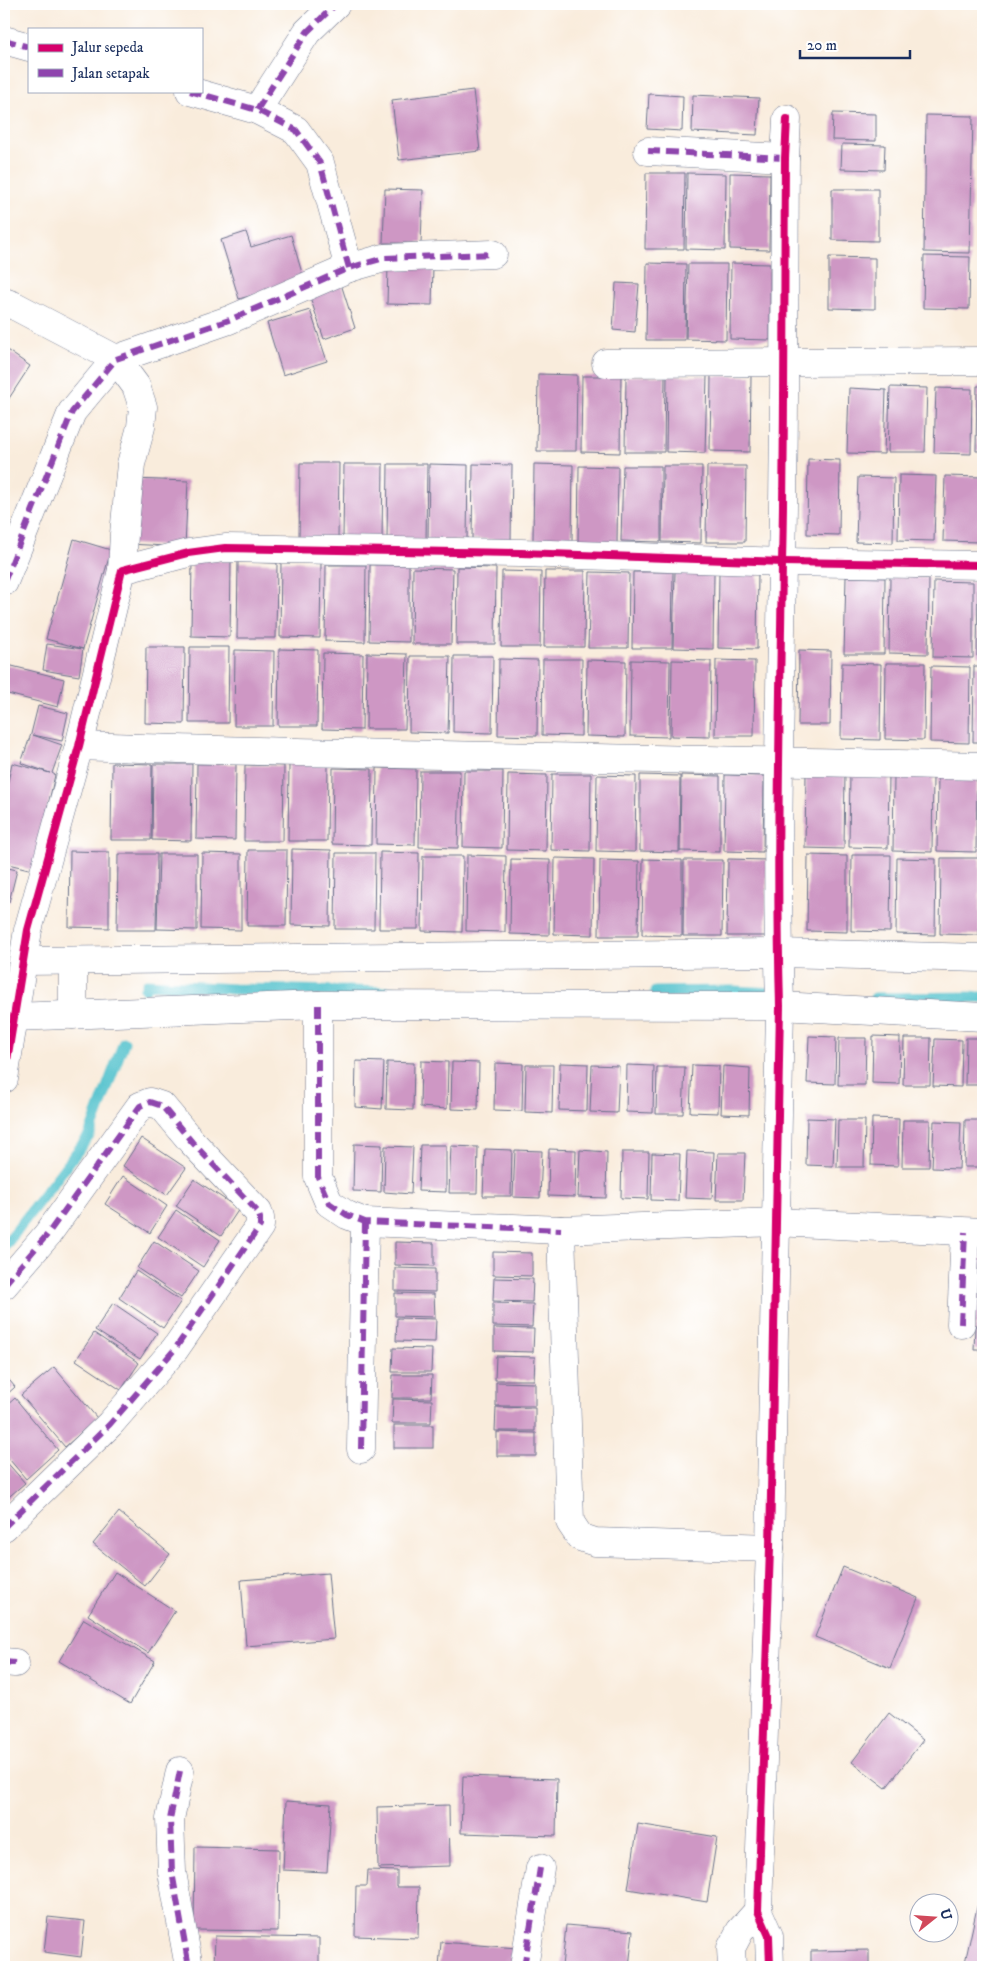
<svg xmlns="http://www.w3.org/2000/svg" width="987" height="1971" viewBox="0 0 987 1971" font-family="'IM FELL DW Pica',serif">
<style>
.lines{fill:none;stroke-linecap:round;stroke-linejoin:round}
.stream{stroke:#55c2cd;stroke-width:11}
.building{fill:#ce97c4}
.minor-casing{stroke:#69718a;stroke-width:29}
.minor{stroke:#fff;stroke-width:28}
.quiet{stroke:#8e44ad;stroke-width:6;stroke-dasharray:12 6;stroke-linecap:butt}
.cycleway-casing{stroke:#fff;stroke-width:11}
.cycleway{stroke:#d6006c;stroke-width:8}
</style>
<rect width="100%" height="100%" fill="#fff"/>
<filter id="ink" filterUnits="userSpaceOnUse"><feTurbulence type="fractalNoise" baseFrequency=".02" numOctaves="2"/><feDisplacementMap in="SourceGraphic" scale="10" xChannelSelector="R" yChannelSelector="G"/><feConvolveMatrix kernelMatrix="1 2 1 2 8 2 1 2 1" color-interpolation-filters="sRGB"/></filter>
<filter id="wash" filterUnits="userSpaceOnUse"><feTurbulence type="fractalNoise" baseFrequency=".0096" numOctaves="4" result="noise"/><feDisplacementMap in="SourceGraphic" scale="20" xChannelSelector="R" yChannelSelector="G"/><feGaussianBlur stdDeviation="1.12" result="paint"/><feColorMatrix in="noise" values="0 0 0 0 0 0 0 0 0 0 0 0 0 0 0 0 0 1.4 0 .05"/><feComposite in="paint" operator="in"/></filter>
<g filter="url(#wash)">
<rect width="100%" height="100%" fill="#f9ecdc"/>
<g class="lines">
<g class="stream">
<path d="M145 989 147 984 234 989 394 992"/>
<path d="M655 992 733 991 776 993"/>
<path d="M875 998 983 997"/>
<path d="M4 1247 89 1136 124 1042"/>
</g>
</g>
<g id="blocks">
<g class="building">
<path d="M473 90 480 151 399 160 392 100Z"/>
<path d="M649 94 683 96 682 131 647 129Z"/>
<path d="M693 95 759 98 757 135 692 132Z"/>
<path d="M833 113 876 114V141L832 140Z"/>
<path d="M926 115 973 116 970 253 924 252Z"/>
<path d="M842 144 885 145 884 170 841 169Z"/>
<path d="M646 173H685L684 249H645Z"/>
<path d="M687 173 726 174 725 250 686 249Z"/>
<path d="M730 173 770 174 769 250 730 249Z"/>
<path d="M385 189 423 190 421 243H383Z"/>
<path d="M832 189H878V241L832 240Z"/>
<path d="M246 232 251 247 291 235 304 280 239 299 221 240Z"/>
<path d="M924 256 970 257 969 309 923 308Z"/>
<path d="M829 257 875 258V309L829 308Z"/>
<path d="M647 263 686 264 685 340H646Z"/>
<path d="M731 263 770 264V340L730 339Z"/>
<path d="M688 264H727L726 340 686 339Z"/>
<path d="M388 265 433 266 432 305 387 304Z"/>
<path d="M616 283 639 284 635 332 613 330Z"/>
<path d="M341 284 355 328 324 339 309 294Z"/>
<path d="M310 310 327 361 283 375 267 323Z"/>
<path d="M4 348 30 366 4 406Z"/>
<path d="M538 374 577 375 576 451H537Z"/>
<path d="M582 376H621L620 453 581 452Z"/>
<path d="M626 376H665L664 452H625Z"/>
<path d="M667 376H707L705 453 666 452Z"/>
<path d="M711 376H751L750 452 710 451Z"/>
<path d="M977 386H983V451H976Z"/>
<path d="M890 387 927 388 925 452H888Z"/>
<path d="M849 388 886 390 884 454 847 453Z"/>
<path d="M936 388 972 389 971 454 934 453Z"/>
<path d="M808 459 840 460 839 535 807 534Z"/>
<path d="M300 463H339L338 540 299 539Z"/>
<path d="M344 464H383L382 541 343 540Z"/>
<path d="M388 464H427L426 541 387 540Z"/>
<path d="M429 464 468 465 467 541 428 540Z"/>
<path d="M473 464 512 465 511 540 472 539Z"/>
<path d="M534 464 573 465 572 541 533 540Z"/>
<path d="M579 466 618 467 617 543 578 542Z"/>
<path d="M623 466H661V542L621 541Z"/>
<path d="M663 466H702L701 543 662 542Z"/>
<path d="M707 466H746L745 542H706Z"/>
<path d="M899 475 936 476 934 541 898 540Z"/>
<path d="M945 476 982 477 980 542 943 541Z"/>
<path d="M858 477 894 478 893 543 856 542Z"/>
<path d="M132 479 188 481 185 547 129 544Z"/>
<path d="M74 539 111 550 83 649 79 676 43 670 47 644 83 649 46 639Z"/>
<path d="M192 560 231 561 230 637 191 636Z"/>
<path d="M281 561 321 562 320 638 280 637Z"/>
<path d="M238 562 277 563 276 638H237Z"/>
<path d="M326 565H366L365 642 325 641Z"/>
<path d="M370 565H409V642L369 641Z"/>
<path d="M457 567 496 568 495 644H456Z"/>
<path d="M413 568 453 569 451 644H412Z"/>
<path d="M502 571 541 572 540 647H501Z"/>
<path d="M545 571H585L584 647H544Z"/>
<path d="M590 572 629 573 628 648H588Z"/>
<path d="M633 572H673L672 648H632Z"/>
<path d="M675 572 714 573 713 649 673 648Z"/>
<path d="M719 572H758L757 649 718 648Z"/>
<path d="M846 577 885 578 884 654H844Z"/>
<path d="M890 577 929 578 928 654 889 653Z"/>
<path d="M934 581 973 582V658L933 657Z"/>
<path d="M978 581H983V657L977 656Z"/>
<path d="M146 647H185L184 724 145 723Z"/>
<path d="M190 647H229L228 723H189Z"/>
<path d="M279 649 318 650 317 726H278Z"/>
<path d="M235 650 274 651 273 726H234Z"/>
<path d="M799 650 831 651 830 725H798Z"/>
<path d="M323 653 363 654 362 730 322 729Z"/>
<path d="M367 653 407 654 405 729H366Z"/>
<path d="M410 656H450L448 733 409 732Z"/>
<path d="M454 656H493L492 733 453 732Z"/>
<path d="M499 659 538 660 537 736 498 735Z"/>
<path d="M543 659H582L581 736 542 735Z"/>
<path d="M587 660 626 661 625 737 586 736Z"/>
<path d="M631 660 670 661 669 737 630 736Z"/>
<path d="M672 660 711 661 710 737 671 736Z"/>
<path d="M716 660 755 661 754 736H715Z"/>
<path d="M842 663 881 664 880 740 841 739Z"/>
<path d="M886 663H925L924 740 885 739Z"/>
<path d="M4 664 64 679 58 707 4 693Z"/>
<path d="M931 666 970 667 969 743 930 742Z"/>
<path d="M974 666H983V742H973Z"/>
<path d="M38 706 68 713 62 741 33 735 62 745 52 773 55 775 33 870 4 863V800L12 763 50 773 21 763 31 734Z"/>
<path d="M112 763 152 764 151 840H111Z"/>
<path d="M153 764H192L191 841 152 840Z"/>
<path d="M197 764H236L235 840 196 839Z"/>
<path d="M289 764 328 765 327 841H288Z"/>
<path d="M245 765 284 766 283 841H244Z"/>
<path d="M333 768 372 769 371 845 332 844Z"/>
<path d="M377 768 416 769 415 845 376 844Z"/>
<path d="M420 771H460L458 848 419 847Z"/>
<path d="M464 771H503L502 848 463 847Z"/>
<path d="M806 772 845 773 844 849 805 848Z"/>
<path d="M850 772 889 773 888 848 849 847Z"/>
<path d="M508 774 547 775 546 851 507 850Z"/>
<path d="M552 774H591L590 851 551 850Z"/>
<path d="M597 775 636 776 635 852 596 851Z"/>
<path d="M640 775 680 776 679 852 640 851Z"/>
<path d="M681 775 720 776V852L680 851Z"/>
<path d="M725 775 764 776 763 852 724 851Z"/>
<path d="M938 775 977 776 976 852 937 851Z"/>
<path d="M894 776H933L932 852 893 851Z"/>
<path d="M981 778H983V855L980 854Z"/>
<path d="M292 849 331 850 330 926 291 925Z"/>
<path d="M248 850H287L286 926H247Z"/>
<path d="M70 851 109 852V928L69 927Z"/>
<path d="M380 852 419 853 418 929H379Z"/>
<path d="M202 853 241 854V930L201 929Z"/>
<path d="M336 853H375L374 929H335Z"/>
<path d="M118 854H157L156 930H117Z"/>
<path d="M159 854H197V930L157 929Z"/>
<path d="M467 855 506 856 505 932 466 931Z"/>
<path d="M808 855 847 856V932L807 931Z"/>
<path d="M852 855H891L890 932 851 931Z"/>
<path d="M423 856H463L462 932 422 931Z"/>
<path d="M555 858 594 859 593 935 554 934Z"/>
<path d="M897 858 936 859 935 935 896 934Z"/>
<path d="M941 858H980L979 935 940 934Z"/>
<path d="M511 859 550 860 549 935 510 934Z"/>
<path d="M643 859 682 860V936L642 935Z"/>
<path d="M728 859 767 860 766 936H727Z"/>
<path d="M600 860 639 861 638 936H599Z"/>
<path d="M684 860H723L722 936H683Z"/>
<path d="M4 867 17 870 9 902 4 901Z"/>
<path d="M809 1036 836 1037 835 1084 807 1083Z"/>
<path d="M873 1036 900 1037 899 1084 872 1083Z"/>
<path d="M839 1038H866L865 1085H838Z"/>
<path d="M904 1038H931L930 1085H903Z"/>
<path d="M966 1038H983V1085H965Z"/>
<path d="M935 1039 962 1040 961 1087 933 1086Z"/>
<path d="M356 1061 384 1062 382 1109 355 1107Z"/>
<path d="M421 1061 448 1062 447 1109 420 1107Z"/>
<path d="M387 1062 414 1063 413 1110 386 1109Z"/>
<path d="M452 1062 479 1063 478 1110 451 1109Z"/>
<path d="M495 1063 523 1064 522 1111 494 1110Z"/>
<path d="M560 1063 588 1064 587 1111 559 1110Z"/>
<path d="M526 1065H553L552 1113 525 1112Z"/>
<path d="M592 1065 619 1066 617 1113 590 1112Z"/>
<path d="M627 1065 654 1066 653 1113 626 1112Z"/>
<path d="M692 1065 719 1066 718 1113 690 1112Z"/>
<path d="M723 1066 750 1068 749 1115 721 1114Z"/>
<path d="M657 1067H685L683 1114H656Z"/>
<path d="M807 1118 835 1119 833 1166 806 1165Z"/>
<path d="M872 1118 899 1119 898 1166 871 1165Z"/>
<path d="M838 1120H865L864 1167H837Z"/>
<path d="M903 1120H930L929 1167H902Z"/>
<path d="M965 1120H983V1167H964Z"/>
<path d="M934 1121 961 1122 959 1169 932 1168Z"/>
<path d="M141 1138 186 1168 167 1195 123 1166Z"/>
<path d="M354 1144 382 1145 381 1192 353 1191Z"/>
<path d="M420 1145H446V1192L418 1191Z"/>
<path d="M385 1146 413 1147 411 1194 384 1192Z"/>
<path d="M451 1146 478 1147 477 1193H449Z"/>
<path d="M485 1149 512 1150 511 1196H483Z"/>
<path d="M549 1149 576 1150 575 1197 548 1196Z"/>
<path d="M515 1150 542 1151 540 1198 513 1197Z"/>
<path d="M580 1150 607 1152 606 1198 578 1197Z"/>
<path d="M687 1151 714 1152 712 1199 685 1198Z"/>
<path d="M622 1152H649L648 1199 621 1198Z"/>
<path d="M652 1153 680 1154 678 1201 651 1200Z"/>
<path d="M718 1153H745L743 1200H716Z"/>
<path d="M123 1176 167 1206 150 1233 105 1204Z"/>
<path d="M194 1179 239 1209 221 1236 176 1206Z"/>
<path d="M176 1210 220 1240 203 1267 158 1237Z"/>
<path d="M154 1241 199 1271 181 1298 137 1268Z"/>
<path d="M395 1242 434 1243V1266L395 1265Z"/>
<rect x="973" y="1250" width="10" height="24"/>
<path d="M493 1252 532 1253V1276L493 1275Z"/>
<path d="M395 1268 435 1269V1292L395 1291Z"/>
<path d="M136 1271 181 1301 163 1328 119 1298Z"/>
<rect x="973" y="1276" width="10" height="24"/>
<path d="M494 1278 533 1279 532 1302 493 1301Z"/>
<path d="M395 1293 434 1294 435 1317 395 1316Z"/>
<rect x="973" y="1301" width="10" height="24"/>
<path d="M113 1303 157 1333 140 1359 95 1330Z"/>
<path d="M493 1303 533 1304 532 1327 493 1326Z"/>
<path d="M397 1318 436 1319 435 1342 396 1341Z"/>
<path d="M975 1326H983V1350H974Z"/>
<path d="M494 1328 534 1329 533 1352 494 1351Z"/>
<path d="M94 1333 139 1363 121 1390 76 1360Z"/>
<path d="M393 1348 432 1349 431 1372H392Z"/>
<path d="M496 1356 535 1357 534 1380H495Z"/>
<path d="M54 1367 97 1418 65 1447 21 1395Z"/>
<path d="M4 1374 15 1387 4 1397Z"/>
<path d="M393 1375H432L431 1398H392Z"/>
<path d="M496 1382 535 1383V1406H496Z"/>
<path d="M15 1398 58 1450 26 1479 4 1453V1408Z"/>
<path d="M393 1399 432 1400 431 1423H392Z"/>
<path d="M496 1407 535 1408V1431H495Z"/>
<rect x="394" y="1425" width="39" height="23"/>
<path d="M497 1432 536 1433V1456H497Z"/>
<path d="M4 1459 25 1483 4 1501Z"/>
<path d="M119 1512 170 1554 145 1586 93 1544Z"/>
<path d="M843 1567 918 1598 890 1668 815 1637Z"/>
<path d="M115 1572 175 1611 148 1653 88 1615Z"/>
<path d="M328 1573 334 1639 246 1646 241 1580Z"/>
<path d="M84 1619 155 1661 130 1704 59 1661Z"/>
<path d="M889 1713 923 1740 886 1788 852 1762Z"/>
<path d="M463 1776 557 1779 556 1836 461 1833Z"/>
<path d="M286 1801 331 1804 327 1872 283 1870Z"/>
<path d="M449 1805 450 1866 378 1868 377 1807Z"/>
<path d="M638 1824 717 1837 707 1902 628 1889Z"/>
<path d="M195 1847 279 1849 278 1931 194 1930Z"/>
<path d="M368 1870 397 1871V1887H419L418 1938 355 1936 356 1886H367Z"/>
<path d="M978 1903 983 1904V1967H964Z"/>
<path d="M48 1917 85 1921 81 1957 44 1952Z"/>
<path d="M566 1925 633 1931 629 1967H562Z"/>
<path d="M215 1936 319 1938V1967H214Z"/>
<path d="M441 1942 517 1948 515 1967H439Z"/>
<path d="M869 1950V1967H811V1951Z"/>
</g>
</g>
</g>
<g filter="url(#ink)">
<use href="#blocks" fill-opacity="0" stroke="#69718a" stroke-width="1"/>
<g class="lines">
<g class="minor-casing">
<g id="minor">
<path d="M4 40 29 47"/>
<path d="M190 91 257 110 296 130 320 163 349 268"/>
<path d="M257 110 307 32 336 4"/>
<path d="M648 151 785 158"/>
<path d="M4 302 15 306 116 359 136 386 143 407 141 427 131 464 124 534 122 570"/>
<path d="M606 363 983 361"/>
<path d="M4 582 72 412 116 359 229 320 349 268 384 258 493 254"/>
<path d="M79 746C380 756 682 758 983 766"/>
<path d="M23 961 778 953 983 958"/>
<path d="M318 1005V1177L329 1203 347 1215 365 1222 561 1230 775 1222 983 1232"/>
<path d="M73 1015V961"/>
<path d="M14 1017 318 1005 780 1006 983 1017"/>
<path d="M4 1079 28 930 79 746 122 570 188 553 225 548 521 553 782 562 983 565"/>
<path d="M561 1230 570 1522 580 1537 595 1542 770 1548"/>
<path d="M4 1285 47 1235 140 1106 150 1102 162 1106 192 1142 258 1212 260 1218V1226L175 1349 110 1424 4 1527"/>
<path d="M961 1324 965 1232"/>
<path d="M361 1449 365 1222"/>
<path d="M4 1662 15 1663"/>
<path d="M180 1771 170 1819 172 1872 189 1967"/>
<path d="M524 1967 540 1868"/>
<path d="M732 1967 731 1948 740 1931 758 1911"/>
<path d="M770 1967 769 1936 758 1911 770 1548 780 1006C776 858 780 711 782 563 785 428 784 293 785 158L787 119"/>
</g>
</g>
<use href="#minor" class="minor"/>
<g class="quiet">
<path d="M4 40 29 47"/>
<path d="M190 91 257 110 296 130 320 163 349 268"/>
<path d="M257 110 307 32 336 4"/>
<path d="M648 151 785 158"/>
<path d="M4 582 72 412 116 359 229 320 349 268 384 258 493 254"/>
<path d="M318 1005V1177L329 1203 347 1215 365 1222 561 1230"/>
<path d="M4 1285 47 1235 140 1106 150 1102 162 1106 192 1142 258 1212 260 1218V1226L175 1349 110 1424 4 1527"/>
<path d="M961 1324 965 1232"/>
<path d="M361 1449 365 1222"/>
<path d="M4 1662 15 1663"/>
<path d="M180 1771 170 1819 172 1872 189 1967"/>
<path d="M524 1967 540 1868"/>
</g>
<g class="cycleway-casing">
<g id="cycleway">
<path d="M4 1079 28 930 79 746 122 570 188 553 225 548 521 553 782 562 983 565"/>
<path d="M770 1967 769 1936 758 1911 770 1548 780 1006C776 858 780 711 782 563 785 428 784 293 785 158L787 119"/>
</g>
</g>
<use href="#cycleway" class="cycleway"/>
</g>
</g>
<rect width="987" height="1971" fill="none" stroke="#fff" stroke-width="20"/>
<rect x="28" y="28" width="175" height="65" fill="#ffffff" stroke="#a4acbf"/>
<rect x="38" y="44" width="25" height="8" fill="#d6006c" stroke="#a4acbf"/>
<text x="72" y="52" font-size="15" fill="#1b2f5e">Jalur sepeda</text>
<rect x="38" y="69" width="25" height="8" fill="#8e44ad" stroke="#a4acbf"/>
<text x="72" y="78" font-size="15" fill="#1b2f5e">Jalan setapak</text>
<g transform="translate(934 1918) rotate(73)"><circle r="24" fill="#ffffff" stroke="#a4acbf"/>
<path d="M0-4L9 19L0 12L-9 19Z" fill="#d1495b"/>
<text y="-8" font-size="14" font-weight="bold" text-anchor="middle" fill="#1b2f5e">U</text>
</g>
<path d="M800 50v8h110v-8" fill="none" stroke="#1b2f5e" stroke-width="2.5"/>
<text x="807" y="50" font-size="15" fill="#1b2f5e" stroke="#ffffff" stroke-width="4" paint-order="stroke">20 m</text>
</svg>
